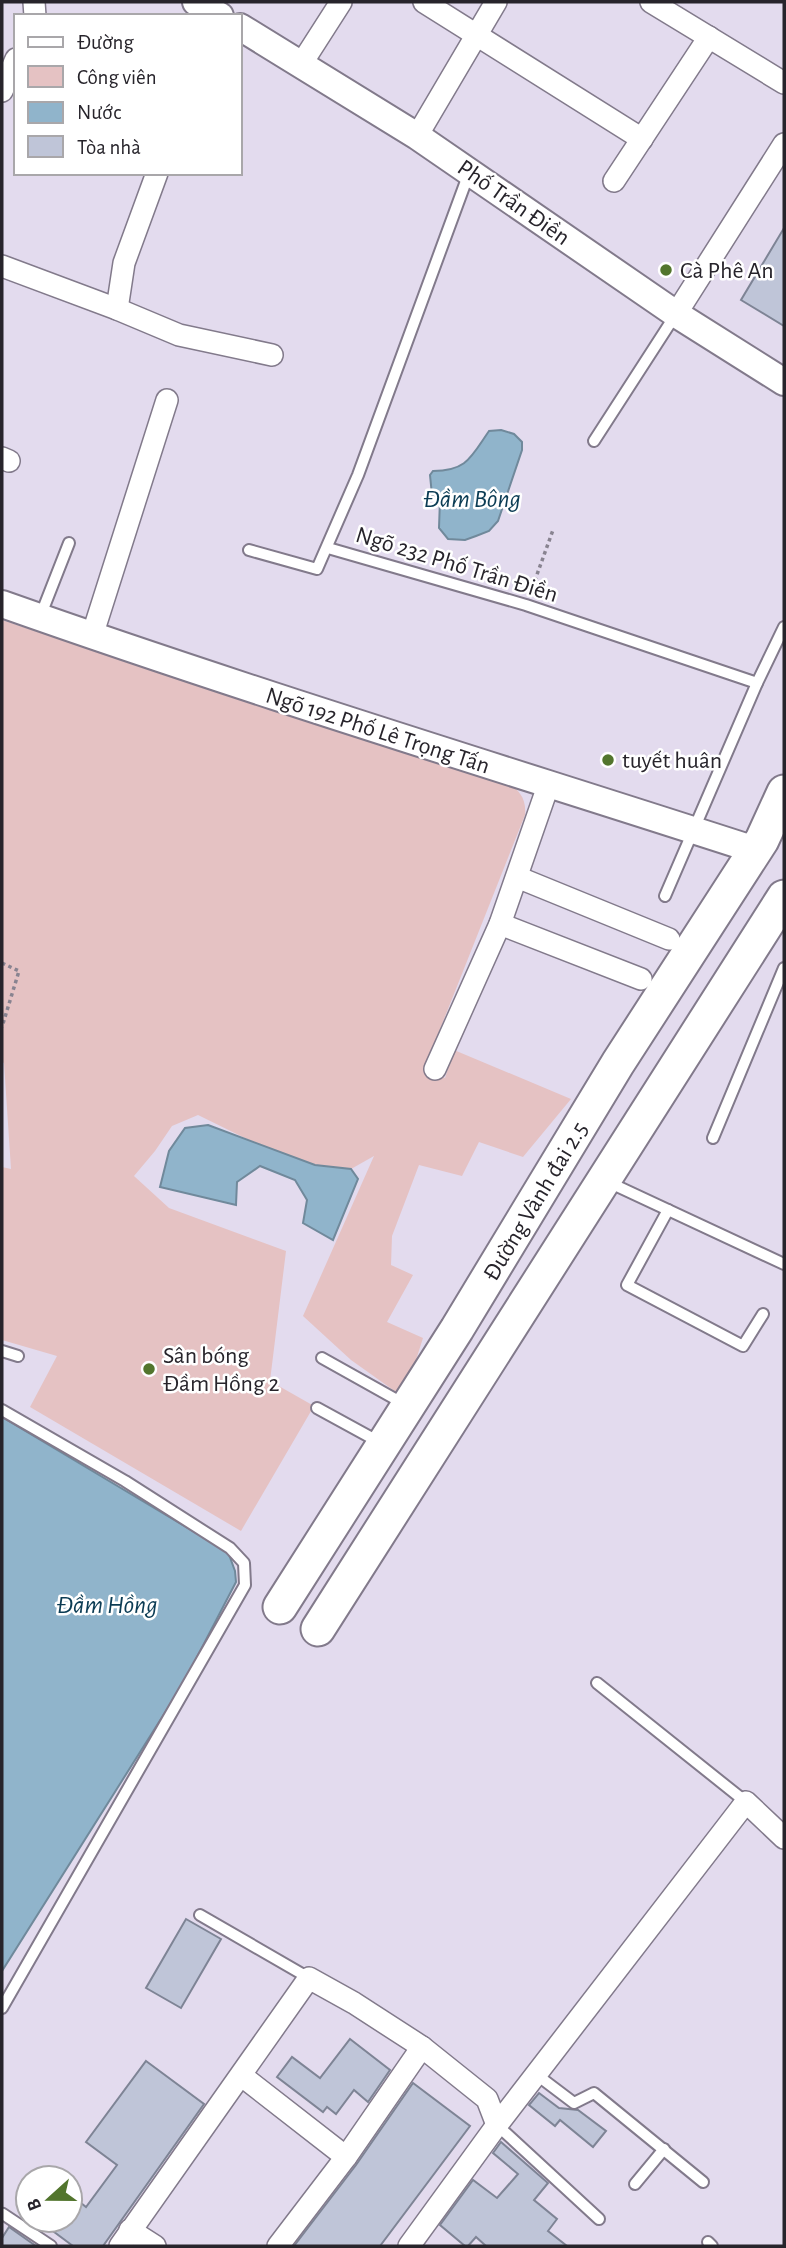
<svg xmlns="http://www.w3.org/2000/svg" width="786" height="2248" viewBox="0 0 786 2248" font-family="'Alegreya Sans',sans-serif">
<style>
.green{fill:#e5c2c3}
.water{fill:#90b4cb;stroke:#70899b;stroke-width:2}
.building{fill:#bfc5d8;stroke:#7e8495;stroke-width:2}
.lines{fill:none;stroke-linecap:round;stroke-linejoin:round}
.service-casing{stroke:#827a8b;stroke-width:14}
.minor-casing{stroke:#827a8b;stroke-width:24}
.tertiary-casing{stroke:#827a8b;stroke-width:30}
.primary-casing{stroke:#827a8b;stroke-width:37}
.path{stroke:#888390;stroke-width:3.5;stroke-dasharray:3.5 3.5;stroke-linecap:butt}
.service{stroke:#fff;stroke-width:10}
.minor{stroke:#fff;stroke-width:21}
.tertiary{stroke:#fff;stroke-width:26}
.primary{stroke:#fff;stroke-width:33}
.poi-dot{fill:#52752d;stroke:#fff;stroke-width:2.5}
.labels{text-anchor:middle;stroke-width:5;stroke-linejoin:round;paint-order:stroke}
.street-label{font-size:24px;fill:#27242b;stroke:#fff}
.poi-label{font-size:24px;fill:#27242b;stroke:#fff;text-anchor:start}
.water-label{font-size:26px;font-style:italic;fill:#0b3c54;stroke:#fff}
</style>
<rect width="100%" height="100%" fill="#e3dbee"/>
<path class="green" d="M2 620 315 724 499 776C515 788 527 794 525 815L425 1067 445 1078 454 1050 571 1099 523 1157 479 1142 462 1176 419 1165 392 1236 391 1265 413 1275 387 1322 423 1338 416 1360 396 1392 351 1360 303 1316 374 1156 351 1169 316 1165 253 1142 198 1115 172 1126 155 1151 134 1176 169 1208 286 1251 270 1381 314 1406 241 1531 30 1407 57 1356 2 1340V1167L11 1169 4 1063 2 1062Z"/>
<g class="water">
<path d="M501 430 514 434 522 442V450L498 521 489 531 476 536 465 540 448 539 439 528 440 499 432 495 430 475 433 471C467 471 471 457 489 431Z"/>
<path d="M208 1125 315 1165 351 1169 358 1179 333 1240 303 1223 307 1200 295 1180 260 1166 237 1182 236 1205 160 1187 169 1151 185 1128Z"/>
<path d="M2 1417 228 1552 235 1571 236 1582 183 1684 2 1971Z"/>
</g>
<g class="building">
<path d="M784 228V326L741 300Z"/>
<path d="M186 1919 221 1939 181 2008 146 1988Z"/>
<path d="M350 2039 390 2070 368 2102 354 2090 336 2114 327 2107 323 2112 277 2077 292 2057 320 2078Z"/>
<path d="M146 2061 204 2104 103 2246H73L38 2220H70V2194L86 2207 117 2165 86 2142Z"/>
<path d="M413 2083 470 2126 380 2246H294L356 2165Z"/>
<path d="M539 2093 559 2108 578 2110 606 2131 593 2147 560 2120 555 2126 529 2105Z"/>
<path d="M501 2142 548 2183 534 2200 557 2219 548 2231 567 2246H486L476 2237 468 2246H465L440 2225 473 2180 497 2198 518 2174 493 2153Z"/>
<path d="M9 2227 36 2246H37H2V2238Z"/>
</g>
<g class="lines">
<g class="service-casing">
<g id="service">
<path d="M594 441 676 314"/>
<path d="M328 548 526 605 757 683"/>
<path d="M249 550 317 569 358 475 469 173"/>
<path d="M40 617 69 543"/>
<path d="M665 896 757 683 784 627"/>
<path d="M713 1138 784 968"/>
<path d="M606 1181 784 1264"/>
<path d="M668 1210 627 1285 743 1346 763 1314"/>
<path d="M2 1351 18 1356"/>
<path d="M322 1358 406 1405"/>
<path d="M317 1408 381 1443"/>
<path d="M2 1410 125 1481 230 1548 244 1563 245 1585 2 2008"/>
<path d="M597 1683 746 1802"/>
<path d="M200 1915 309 1978"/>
<path d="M537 2075 574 2103 594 2093 703 2182"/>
<path d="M497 2125 599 2219"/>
<path d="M635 2184 664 2149"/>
<path d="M2 2215 3 2214 51 2246"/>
<path d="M708 2242 712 2246"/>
</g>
</g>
<g class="minor-casing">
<g id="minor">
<path d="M34 2 35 16"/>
<path d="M424 2 642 139"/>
<path d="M651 2 784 83"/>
<path d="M300 66 341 2"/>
<path d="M2 91 16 59"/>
<path d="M417 136 496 2"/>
<path d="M614 181 709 37"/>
<path d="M2 266 117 309 179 335 272 355"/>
<path d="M117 309 124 263 157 173"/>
<path d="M676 314 784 144"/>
<path d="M2 458 9 461"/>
<path d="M92 636 167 400"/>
<path d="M517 877 669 939"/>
<path d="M500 924 641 979"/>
<path d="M435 1069 500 924 548 786"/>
<path d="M242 2076 346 2157"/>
<path d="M130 2230 155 2246"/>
<path d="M120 2246 309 1978 354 2003 422 2047 487 2099 497 2125"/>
<path d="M278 2246 346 2157 422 2047"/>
<path d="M409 2246 497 2125 746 1802 784 1838"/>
</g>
</g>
<g class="tertiary-casing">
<g id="tertiary">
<path d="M196 2 220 16"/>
<path d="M240 27 417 136 676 314 784 382"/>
<path d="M2 604C251 692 504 769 755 850"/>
</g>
</g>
<g class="primary-casing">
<g id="primary">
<path d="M280 1607 457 1329 618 1063 762 840 784 792"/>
<path d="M318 1629 784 897"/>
</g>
</g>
<g class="path">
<path d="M530 594 553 530"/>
<path d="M2 963 19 971 2 1027"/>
</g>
<use href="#service" class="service"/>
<use href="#minor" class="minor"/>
<use href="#tertiary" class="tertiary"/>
<use href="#primary" class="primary"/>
</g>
<g class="poi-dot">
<circle cx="666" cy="270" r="7"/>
<circle cx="608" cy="760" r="7"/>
<circle cx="149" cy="1369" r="7"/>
</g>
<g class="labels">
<g class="street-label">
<text transform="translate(514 202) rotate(35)" y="8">Phố Trần Điền</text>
<text transform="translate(457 564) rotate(17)" y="8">Ngõ 232 Phố Trần Điền</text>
<text transform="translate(378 730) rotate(18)" y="8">Ngõ 192 Phố Lê Trọng Tấn</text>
<text transform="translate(535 1201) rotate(-59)" y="8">Đường Vành đai 2.5</text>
</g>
<g class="poi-label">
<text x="680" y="278">Cà Phê An</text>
<text x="622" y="768">tuyết huân</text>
<text x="163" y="1363">Sân bóng<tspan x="163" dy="28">Đầm Hồng 2</tspan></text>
</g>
<g class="water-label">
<text x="472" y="507">Đầm Bông</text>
<text x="107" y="1613">Đầm Hồng</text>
</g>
</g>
<rect width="786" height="2248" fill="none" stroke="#27242b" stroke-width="7"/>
<rect x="14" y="14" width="228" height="161" fill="#ffffff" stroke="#a9a7aa" stroke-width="2"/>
<rect x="28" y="37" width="35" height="10" fill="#ffffff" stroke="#a9a7aa" stroke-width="2"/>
<text x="77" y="49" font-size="21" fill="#27242b">Đường</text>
<rect x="28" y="66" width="35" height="21" fill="#e5c2c3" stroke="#a9a7aa" stroke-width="2"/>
<text x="77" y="84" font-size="21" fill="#27242b">Công viên</text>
<rect x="28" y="102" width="35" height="21" fill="#90b4cb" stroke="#a9a7aa" stroke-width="2"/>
<text x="77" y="119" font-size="21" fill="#27242b">Nước</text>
<rect x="28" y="136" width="35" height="21" fill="#bfc5d8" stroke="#a9a7aa" stroke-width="2"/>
<text x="77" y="154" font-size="21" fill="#27242b">Tòa nhà</text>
<g transform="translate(49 2199) rotate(249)"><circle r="33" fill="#ffffff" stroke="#a9a7aa" stroke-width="2"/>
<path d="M0-5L12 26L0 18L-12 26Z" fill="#52752d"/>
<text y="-10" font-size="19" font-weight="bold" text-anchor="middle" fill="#27242b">B</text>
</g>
</svg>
